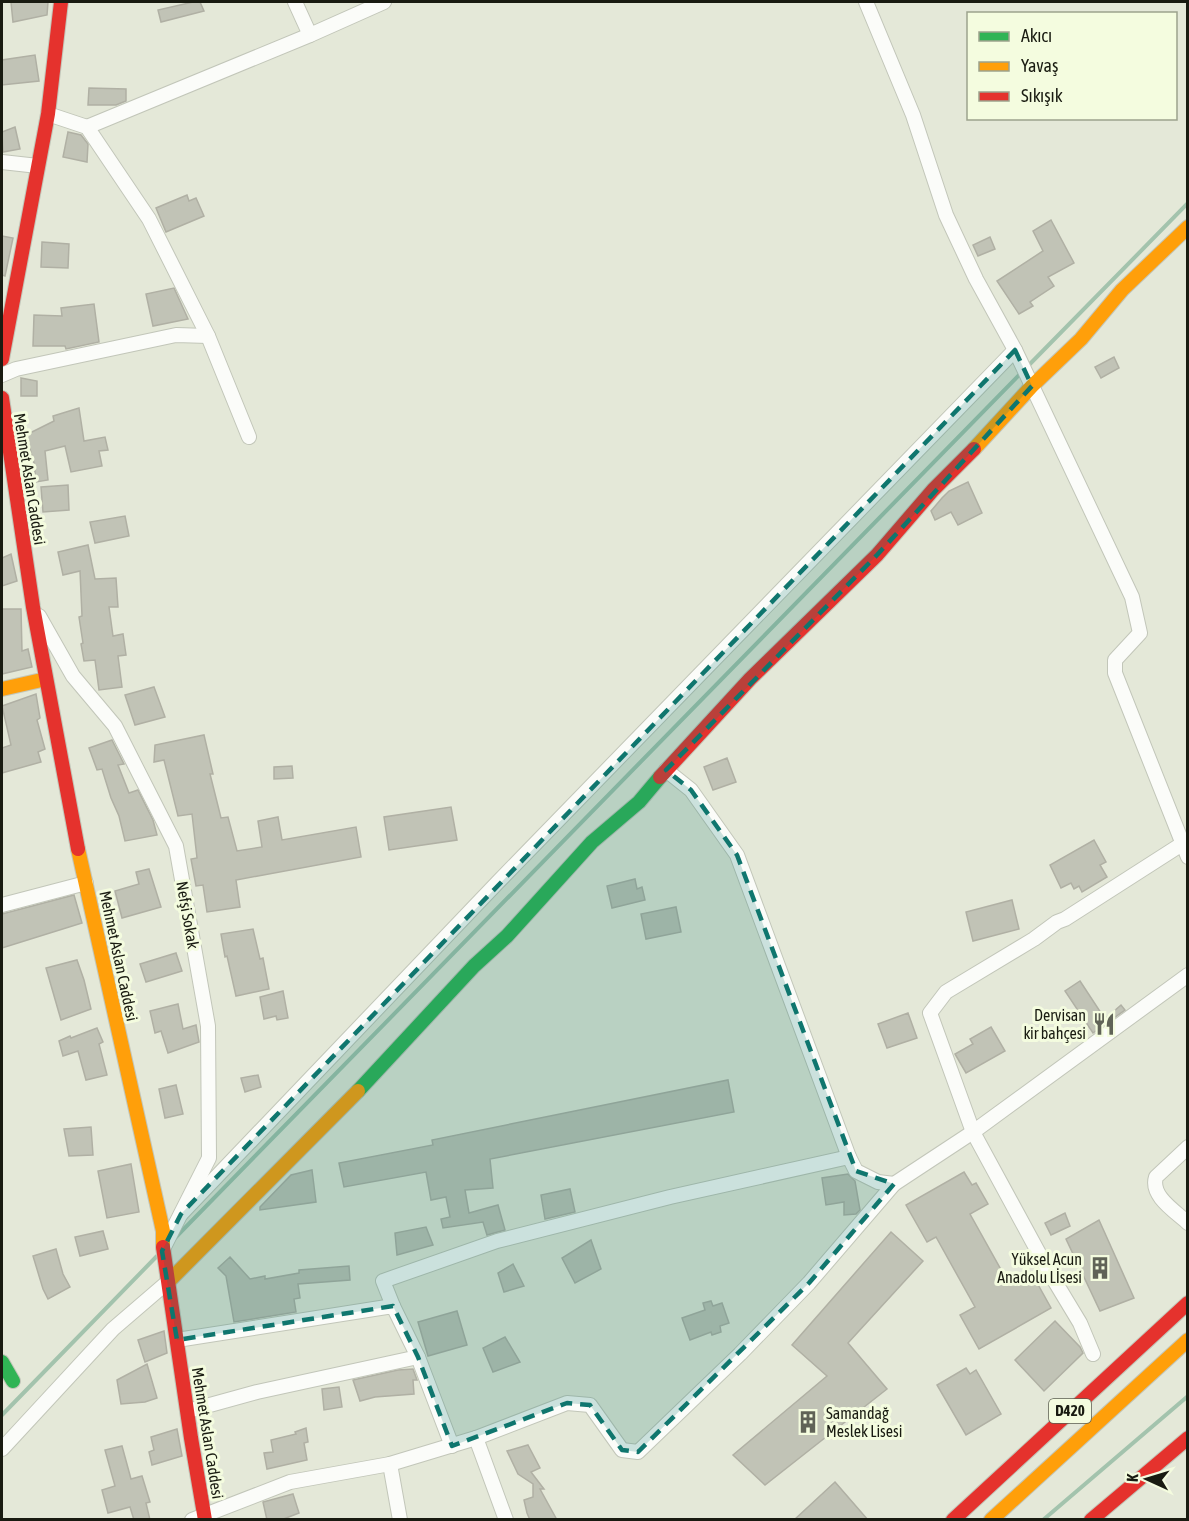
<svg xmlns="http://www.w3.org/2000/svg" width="1189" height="1521" viewBox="0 0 1189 1521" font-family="'Asap Condensed',sans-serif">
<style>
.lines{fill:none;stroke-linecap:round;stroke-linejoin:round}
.stream{stroke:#a3c3ad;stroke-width:4}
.building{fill:#c1c3b6;stroke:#b0b0a4;stroke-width:1.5}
.street-casing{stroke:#c2c6b9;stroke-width:16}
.fast-casing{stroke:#c2c6b9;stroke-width:16}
.slow-casing{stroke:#c2c6b9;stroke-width:16}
.jam-casing{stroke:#c2c6b9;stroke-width:16}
.street{stroke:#fbfcf9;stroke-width:14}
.fast{stroke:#30b455;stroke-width:14}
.slow{stroke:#ff9f0a;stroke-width:14}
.jam{stroke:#e5322d;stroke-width:14}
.marked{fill:#0f766e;fill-opacity:0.2;stroke:#0f766e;stroke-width:4.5;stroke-dasharray:12 8;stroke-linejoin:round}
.labels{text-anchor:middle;stroke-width:6;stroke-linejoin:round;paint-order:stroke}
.shield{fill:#f4fcdf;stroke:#5b5e4f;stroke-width:1.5}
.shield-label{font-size:15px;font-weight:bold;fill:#191b11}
.street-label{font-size:16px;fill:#191b11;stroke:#f4fcdf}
.poi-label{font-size:16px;fill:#191b11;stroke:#f4fcdf;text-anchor:end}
</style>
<rect width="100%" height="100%" fill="#e4e8d8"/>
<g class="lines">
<g class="stream">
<path d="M1027 367 1188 203"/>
<path d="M175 1238 1021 373"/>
<path d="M2 1415 157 1256"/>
<path d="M1043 1520 1188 1396"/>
</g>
</g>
<g class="building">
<path d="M11 2H48L47 15 13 22Z"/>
<path d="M193 2H200L204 11 161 22 158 10Z"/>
<path d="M35 55 39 81 2 85V60Z"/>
<path d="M89 88 126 89V101L116 105H88Z"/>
<path d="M15 127 20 149 3 152 2 132Z"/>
<path d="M68 132 81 135 88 144 87 162 63 157Z"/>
<path d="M187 195 189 201 196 198 204 216 166 232 156 208Z"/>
<path d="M1051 220 1074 263 1048 277 1054 286 1030 302 1033 306 1019 314 997 281 1043 251 1033 231Z"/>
<path d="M2 236 13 238 5 276 2 275Z"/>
<path d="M990 237 995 249 978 256 973 245Z"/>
<path d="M42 242 69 244 68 268 41 267Z"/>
<path d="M174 288 188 319 153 326 146 294Z"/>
<path d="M94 304 99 342 66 349 65 346H33L34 315 62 316 61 308Z"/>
<path d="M1114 357 1119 368 1101 378 1095 367Z"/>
<path d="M21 378 37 381V396H21Z"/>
<path d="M79 408 84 441 105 437 108 450 99 451 102 466 71 472 65 446 45 451 48 480 36 482 34 463 26 435 54 421 53 416Z"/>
<path d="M968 482 982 513 958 525 951 512 935 520 931 511 942 498 949 491Z"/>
<path d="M68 485 69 510 43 512 41 487Z"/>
<path d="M125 516 129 536 95 543 90 522Z"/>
<path d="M88 545 95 579 116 578 118 607H109L113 636 123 634 126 655 118 656 122 687 99 690 95 660 84 661 81 644 83 643 79 617 82 616 80 571 63 575 58 552Z"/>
<path d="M11 554 17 581 2 586V558Z"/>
<path d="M2 609H21L22 651 28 649 32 667 2 674Z"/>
<path d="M154 687 165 717 135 725 125 695Z"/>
<path d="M36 694 40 718 37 720 45 749 38 752 41 762 2 773V748L11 745 2 706Z"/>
<path d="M204 735 213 774H210L221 818 228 817 237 851 262 847 258 821 278 817 282 840 356 827 361 857 236 880 240 907 207 912 203 885 196 886 191 859 197 858 192 814 178 816 164 760 154 762 155 745Z"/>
<path d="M112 740 124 764 118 765 129 793 138 790 153 820 157 835 125 841 119 816 111 798 102 769 97 770 89 748Z"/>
<path d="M727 758 736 782 713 790 704 767Z"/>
<path d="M292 766 293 778 274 779V767Z"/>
<path d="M451 807 457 840 389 850 384 817Z"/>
<path d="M1094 840 1106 862 1100 865 1107 877 1082 892 1079 886 1074 889 1071 883 1061 888 1050 865Z"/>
<path d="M149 869 161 907 122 918 115 891 139 884 136 872Z"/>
<path d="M635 879 637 889 642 887 645 900 612 908 607 886Z"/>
<path d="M74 895 82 923 2 948V914Z"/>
<path d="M1012 900 1019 929 973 941 966 912Z"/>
<path d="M676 907 681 932 646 939 641 914Z"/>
<path d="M253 929 260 959 263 958 269 989 236 996 227 956 225 957 221 934Z"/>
<path d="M176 953 182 971 146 982 140 964Z"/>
<path d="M77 960 84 980 91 1009 61 1020 46 968Z"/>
<path d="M1080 981 1105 1019 1121 1005 1125 1010 1093 1033 1065 991Z"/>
<path d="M283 991 288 1018 277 1020 276 1016 264 1019 260 997Z"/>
<path d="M178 1004 183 1029 196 1025 199 1042 168 1053 161 1031 155 1033 150 1011Z"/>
<path d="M908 1013 917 1038 887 1048 878 1024Z"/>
<path d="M991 1027 1005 1051 966 1073 955 1054 973 1044 970 1039Z"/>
<path d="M97 1028 103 1042 99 1044 107 1075 86 1080 78 1051 63 1056 59 1041 70 1036 71 1038Z"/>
<path d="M258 1075 261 1087 245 1092 241 1078Z"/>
<path d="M728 1080 734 1112 490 1159 493 1188 465 1190 469 1213 498 1205 505 1230 487 1235 483 1222 443 1228 441 1219 450 1217 446 1197 431 1200 426 1172 344 1187 339 1163 433 1145 432 1140Z"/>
<path d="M176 1085 183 1114 165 1118 159 1089Z"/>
<path d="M91 1127 93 1155 69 1156 64 1129Z"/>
<path d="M131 1164 139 1212 107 1218 98 1171Z"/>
<path d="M312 1170 316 1202 260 1210V1207L291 1175Z"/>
<path d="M964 1172 972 1185 976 1183 988 1204 970 1214 1009 1284 1031 1272 1051 1308 979 1349 960 1315 975 1307 936 1237 927 1242 906 1205Z"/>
<path d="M848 1174 855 1181 860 1210 856 1214 844 1215V1202L826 1205 822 1178Z"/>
<path d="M570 1189 575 1212 545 1219 541 1195Z"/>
<path d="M1065 1213 1070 1226 1051 1235 1045 1223Z"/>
<path d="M1099 1220 1134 1298 1100 1311 1066 1239Z"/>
<path d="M426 1227 433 1245 397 1255 395 1233Z"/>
<path d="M103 1231 108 1249 80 1256 75 1237Z"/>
<path d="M891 1232 923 1261 848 1343 887 1389 765 1485 733 1455 827 1376 792 1345Z"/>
<path d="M591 1240 601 1269 575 1283 562 1258Z"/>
<path d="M56 1249 63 1274 70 1287 48 1299 43 1289 33 1256Z"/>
<path d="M230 1257 250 1279 265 1276V1279L299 1273V1270L349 1266 350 1280 298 1284 300 1298 294 1299 296 1312 234 1322 226 1276 218 1268Z"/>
<path d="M513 1264 524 1286 504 1292 498 1273Z"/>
<path d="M711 1301 713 1306 722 1303 729 1323 720 1326 721 1332 712 1335 711 1332 690 1340 682 1318 705 1310 703 1303Z"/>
<path d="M457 1311 467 1345 428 1356 418 1322Z"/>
<path d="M1055 1321 1080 1347 1083 1353 1044 1391 1015 1360Z"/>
<path d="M164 1331 167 1353 145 1362 138 1340Z"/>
<path d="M505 1337 520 1362 493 1372 483 1348Z"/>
<path d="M147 1364 157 1398 145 1402 121 1404 117 1380Z"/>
<path d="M966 1368 970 1374 976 1370 1001 1414 966 1435 937 1385Z"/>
<path d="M413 1369 417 1380H413L414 1394 375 1397 360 1401 353 1380 398 1370Z"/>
<path d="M339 1387 342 1407 324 1410 322 1389Z"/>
<path d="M306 1428 308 1442 304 1443 307 1460 267 1469 264 1453 273 1452 271 1440 296 1434 295 1432Z"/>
<path d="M177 1429 182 1456 152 1465 149 1452 154 1450 151 1437Z"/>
<path d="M528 1445 540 1468 531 1472 544 1489H540L557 1520H530L527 1513 524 1500 533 1497V1484L518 1474 507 1451Z"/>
<path d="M122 1446 131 1479 142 1476 150 1502 146 1503 150 1520H134L130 1507 108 1513 102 1490 115 1486 105 1450Z"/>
<path d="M835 1482 868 1520H794Z"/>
<path d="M293 1494 299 1513 281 1520H267L263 1502Z"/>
</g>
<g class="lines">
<g class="street-casing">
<g id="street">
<path d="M295 2 310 35"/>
<path d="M866 2 913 115 946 215 976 279 1015 350 1132 597 1140 633 1115 660V673L1188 857"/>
<path d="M48 114 87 127 149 219 208 336 249 437"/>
<path d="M87 127 310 35 384 2"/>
<path d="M2 162 38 166"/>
<path d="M2 375 16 369 176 335 208 336"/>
<path d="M39 616 73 676 115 726 176 846 208 1026 209 1158 164 1247"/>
<path d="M666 770 691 790 737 855 849 1157"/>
<path d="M2 905 86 883"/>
<path d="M1188 1147 1156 1177C1150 1196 1175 1211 1188 1223"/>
<path d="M894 1184 973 1132 1188 975"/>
<path d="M181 1214 498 882 1015 350"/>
<path d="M393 1306 383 1281 497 1241 670 1197 849 1157 856 1171 878 1182 894 1184 809 1283 740 1354 638 1452 622 1450 590 1405 567 1403 476 1438"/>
<path d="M177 1340 393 1306 418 1357 452 1446"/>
<path d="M1093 1354 1080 1323 1048 1270 973 1132 930 1013 946 992 1034 939 1057 922 1065 919 1182 844"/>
<path d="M188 1411 257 1392 418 1357"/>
<path d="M2 1449 113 1329 170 1280"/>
<path d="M390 1464 476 1438 506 1520"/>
<path d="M192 1520 290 1482 390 1464 400 1520"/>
</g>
</g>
<g class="fast-casing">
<g id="fast">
<path d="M358 1091 474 966 507 936 592 842 639 802 660 777"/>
<path d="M2 1362 13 1381"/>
</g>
</g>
<g class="slow-casing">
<g id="slow">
<path d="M974 449 1032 386 1081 339 1122 290 1188 227"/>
<path d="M2 689 46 679"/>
<path d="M78 849 163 1231V1247"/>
<path d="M170 1280 358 1091"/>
<path d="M991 1520 1188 1340"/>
</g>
</g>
<g class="jam-casing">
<g id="jam">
<path d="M2 359 48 114 61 2"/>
<path d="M2 398 33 607 78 849"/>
<path d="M660 777 750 679 877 555 933 490 974 449"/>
<path d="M163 1247 191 1438 205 1520"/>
<path d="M953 1520 1188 1303"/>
<path d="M1091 1520 1188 1438"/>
</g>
</g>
<use href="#street" class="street"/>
<use href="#fast" class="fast"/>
<use href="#slow" class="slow"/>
<use href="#jam" class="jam"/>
</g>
<path class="marked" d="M1015 350 1032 386 877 555 666 770 691 790 737 855 856 1171 894 1184 809 1283 638 1452 622 1450 590 1405 567 1403 452 1446 418 1357 393 1306 177 1340 162 1251 181 1214Z"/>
<defs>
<g id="restaurant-bare" transform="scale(1.8)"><path d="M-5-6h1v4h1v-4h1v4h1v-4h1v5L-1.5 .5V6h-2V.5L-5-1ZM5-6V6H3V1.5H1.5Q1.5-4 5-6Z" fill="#606357" stroke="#f4fcdf" stroke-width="2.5" paint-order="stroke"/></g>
<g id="building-bare" transform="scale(1.8)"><path d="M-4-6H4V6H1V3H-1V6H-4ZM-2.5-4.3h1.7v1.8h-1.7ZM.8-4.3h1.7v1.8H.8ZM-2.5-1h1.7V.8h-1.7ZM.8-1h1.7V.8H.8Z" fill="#606357" stroke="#f4fcdf" stroke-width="2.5" paint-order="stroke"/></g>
</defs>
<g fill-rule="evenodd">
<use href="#restaurant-bare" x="1104" y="1024"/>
<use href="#building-bare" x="1100" y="1268"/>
<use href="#building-bare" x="808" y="1422"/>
</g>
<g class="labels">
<rect class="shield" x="1049" y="1399" width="42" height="24" rx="4.5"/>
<g class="shield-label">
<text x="1070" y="1416">D420</text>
</g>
<g class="street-label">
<text transform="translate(30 479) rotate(81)" y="6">Mehmet Aslan Caddesi</text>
<text transform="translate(188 915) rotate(80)" y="6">Nefşi Sokak</text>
<text transform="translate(119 956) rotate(78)" y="6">Mehmet Aslan Caddesi</text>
<text transform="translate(208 1433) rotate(81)" y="6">Mehmet Aslan Caddesi</text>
</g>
<g class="poi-label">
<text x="1086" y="1021">Dervisan<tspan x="1086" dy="18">kir bahçesi</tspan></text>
<text x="1082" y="1265">Yüksel Acun<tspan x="1082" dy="18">Anadolu Lİsesi</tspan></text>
<text x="826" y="1419" text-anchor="start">Samandağ<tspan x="826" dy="18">Meslek Lisesi</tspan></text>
</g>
</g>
<rect width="1189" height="1521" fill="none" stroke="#191b11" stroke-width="6"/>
<rect x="967" y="12" width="210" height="108" fill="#f4fcdf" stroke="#9ca28d" stroke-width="1.5"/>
<rect x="979" y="32" width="30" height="9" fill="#30b455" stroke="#9ca28d" stroke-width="1.5"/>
<text x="1021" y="42" font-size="18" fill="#191b11">Akıcı</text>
<rect x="979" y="62" width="30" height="9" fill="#ff9f0a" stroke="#9ca28d" stroke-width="1.5"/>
<text x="1021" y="72" font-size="18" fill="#191b11">Yavaş</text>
<rect x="979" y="92" width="30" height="9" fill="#e5322d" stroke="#9ca28d" stroke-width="1.5"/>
<text x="1021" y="102" font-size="18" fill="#191b11">Sıkışık</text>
<g transform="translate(1147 1479) rotate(274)" stroke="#f4fcdf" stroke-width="4.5" paint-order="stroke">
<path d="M0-4.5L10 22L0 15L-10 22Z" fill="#191b11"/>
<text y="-9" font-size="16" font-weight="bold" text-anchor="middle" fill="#191b11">K</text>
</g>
</svg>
